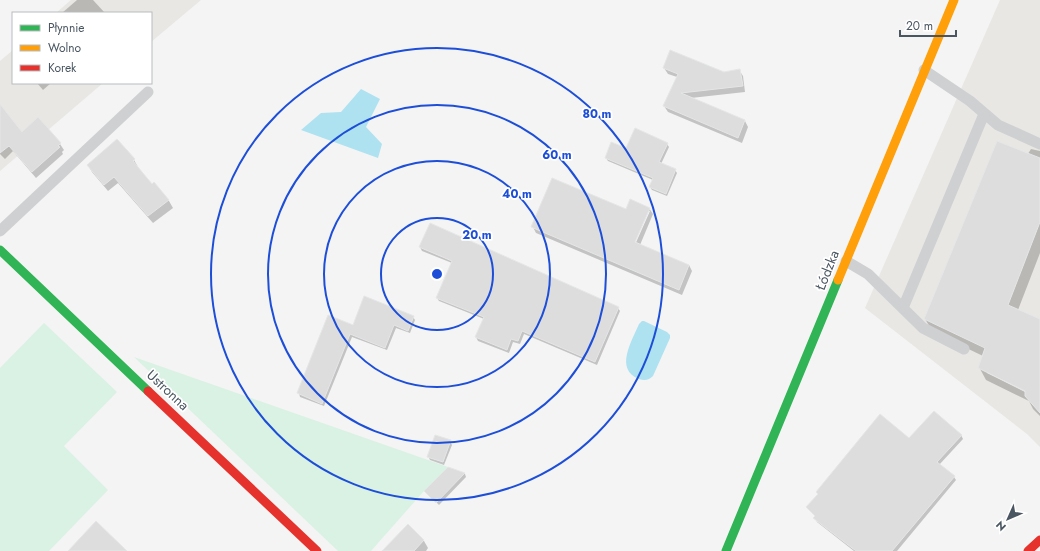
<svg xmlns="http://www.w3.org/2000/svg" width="1040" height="551" viewBox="0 0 1040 551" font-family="Jost,sans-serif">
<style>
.commercial{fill:#e8e7e3}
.green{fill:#d9f2e3}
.water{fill:#aee2f0}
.shadow{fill:#0003;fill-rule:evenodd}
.building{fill:#ddddde;stroke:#e5e6e7}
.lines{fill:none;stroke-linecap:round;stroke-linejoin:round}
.lane{stroke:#ced0d2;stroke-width:11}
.fast{stroke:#30b455;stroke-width:9}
.slow{stroke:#ff9f0a;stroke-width:9}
.jam{stroke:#e5322d;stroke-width:9}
.ring{fill:none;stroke:#1d4ed8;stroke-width:2}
.labels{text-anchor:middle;stroke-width:3.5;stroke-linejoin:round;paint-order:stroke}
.street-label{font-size:14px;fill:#4a5661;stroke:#fff}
.centre{fill:#1d4ed8;stroke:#fff;stroke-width:2}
.ring-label{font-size:12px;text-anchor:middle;font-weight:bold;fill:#1d4ed8;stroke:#fff;stroke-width:3.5;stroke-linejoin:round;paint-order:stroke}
</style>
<rect width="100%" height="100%" fill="#f4f4f4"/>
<g class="commercial">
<path d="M71 0H201L151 42V13H56Z"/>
<path d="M1000 0H1040V447L1027 434 865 308Z"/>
<path d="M13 50V83H103L0 171V61Z"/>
</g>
<g class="green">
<path d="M44 323 117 392 64 446 108 490 49 551H0V368Z"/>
<path d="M134 357 448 467 424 491 371 551H338Z"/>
</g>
<g class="water">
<path d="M361 89 380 99 366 127 382 144 378 158 301 130 321 113 341 112Z"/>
<path d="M642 321H644L667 332 670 335V338L653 376C649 380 645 381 639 379 614 369 632 341 639 324Z"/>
</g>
<g class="shadow">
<path d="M77 0H93L105 13H62Z"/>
<path d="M664 68 724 73 739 70 743 76 745 92 691 98 745 121 748 127 742 143 668 112 664 106 677 77 668 74Z"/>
<path d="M37 83H51L43 90Z"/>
<path d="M0 112 22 133 38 119 60 144 64 150 62 152 63 154 36 178 13 151 5 159 0 154Z"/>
<path d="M667 144 669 147 661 164 675 170 677 173 667 196 652 190 650 187 653 180 608 161 606 158 626 150Z"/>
<path d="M1031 149 1040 151V253L1018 310 1040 320V416L1033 409 1029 401 986 380 979 367 983 356 933 332 925 319ZM987 371 1030 392 1029 394 987 373Z"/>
<path d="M134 160 138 167H137L152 185 154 184 169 201 173 208 153 223 118 183 108 191 92 172 88 165Z"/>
<path d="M649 208 653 214 640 245 689 265 692 271 682 295 536 233 533 227 627 210ZM647 211H650L634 247 633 246Z"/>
<path d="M420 247 618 308 620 311 597 365 524 334 520 344 513 342 509 353 478 341 476 337 484 319 439 301 437 298 452 263 422 251Z"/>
<path d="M413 317 415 320 410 333 396 328 387 350 352 337 324 406 300 397 299 393 354 326Z"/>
<path d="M961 435 963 439 939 465 954 477 956 480 897 551H854L817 522 815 518 816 517 808 507 909 440Z"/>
<path d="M450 441 452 445 444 465 430 460 428 456Z"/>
<path d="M448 468 465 474 466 477 439 505 425 491Z"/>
<path d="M408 525 424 541 428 548 426 551H384Z"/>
</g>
<g class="building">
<path d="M670 50 724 72 740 69 743 86 681 93 745 120 738 138 663 106 678 74 663 68Z"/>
<path d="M0 104 22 132 38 117 61 143 58 146 60 147 32 172 9 146 0 153Z"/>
<path d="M635 128 668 143 659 162 676 169 666 194 649 187 653 178 605 158 611 142 626 148Z"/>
<path d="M117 139 135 159 133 161 152 184 154 182 169 200 148 216 114 177 104 185 87 165Z"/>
<path d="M997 141 1040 158V222L1008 305 1040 319V413L1025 396V391L978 368 985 348 924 319Z"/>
<path d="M552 178 626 209 630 199 650 208 635 242 689 265 679 290 531 227Z"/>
<path d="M430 223 619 307 595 362 522 331 518 341 511 339 507 350 475 337 484 317 436 298 452 261 419 247Z"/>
<path d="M364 296 414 316 408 331 394 325 385 348 350 334 322 404 297 393 328 315 353 325Z"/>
<path d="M934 411 962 435 937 462 955 476 892 551H856L813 518 815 516 806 507 818 494 816 492 880 414 909 438Z"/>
<path d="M435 435 451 440 443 462 427 457Z"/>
<path d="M448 467 465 473 436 503 424 491Z"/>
<path d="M96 521 127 551H68Z"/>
<path d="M408 524 424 540 414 551H382Z"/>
</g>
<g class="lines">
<g class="lane">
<path d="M924 70 970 101 998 125 1040 144"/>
<path d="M0 231 148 92"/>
<path d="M846 261 868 274 923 328 964 349"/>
<path d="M903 308 984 114"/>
</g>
<g class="fast">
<path d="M0 250 148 391"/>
<path d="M726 551 838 280"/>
</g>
<path class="slow" d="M838 280 954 0"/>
<g class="jam">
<path d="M148 391 317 551"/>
<path d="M1028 551 1040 540"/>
</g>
</g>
<g class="ring">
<circle cx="437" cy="274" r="56"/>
<circle cx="437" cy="274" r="113"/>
<circle cx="437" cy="274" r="169"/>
<circle cx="437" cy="274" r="226"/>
</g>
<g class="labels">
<g class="street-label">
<text transform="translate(827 270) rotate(-68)" y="5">Łódzka</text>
<text transform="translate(168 390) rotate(43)" y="5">Ustronna</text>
</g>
</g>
<circle cx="437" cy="274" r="6" class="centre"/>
<g class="ring-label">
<text x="597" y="118">80 m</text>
<text x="557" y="159">60 m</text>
<text x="517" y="198">40 m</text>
<text x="477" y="239">20 m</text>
</g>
<rect x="12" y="12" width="140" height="72" fill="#ffffff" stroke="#b7bbc0"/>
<rect x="20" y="25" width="20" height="6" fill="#30b455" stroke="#b7bbc0"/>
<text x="48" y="32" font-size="12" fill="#4a5661">Płynnie</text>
<rect x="20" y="45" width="20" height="6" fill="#ff9f0a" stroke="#b7bbc0"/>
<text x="48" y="52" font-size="12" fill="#4a5661">Wolno</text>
<rect x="20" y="65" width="20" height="6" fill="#e5322d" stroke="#b7bbc0"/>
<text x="48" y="72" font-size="12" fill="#4a5661">Korek</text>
<g transform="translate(1008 519) rotate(225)" stroke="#ffffff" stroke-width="3" paint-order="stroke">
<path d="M0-3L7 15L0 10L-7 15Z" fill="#4a5661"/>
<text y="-6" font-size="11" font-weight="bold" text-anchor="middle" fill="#4a5661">N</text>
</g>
<path d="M900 30v6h56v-6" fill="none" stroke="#4a5661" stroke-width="2"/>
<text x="906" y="30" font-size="12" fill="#4a5661" stroke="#ffffff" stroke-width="3" paint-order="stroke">20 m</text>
</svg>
